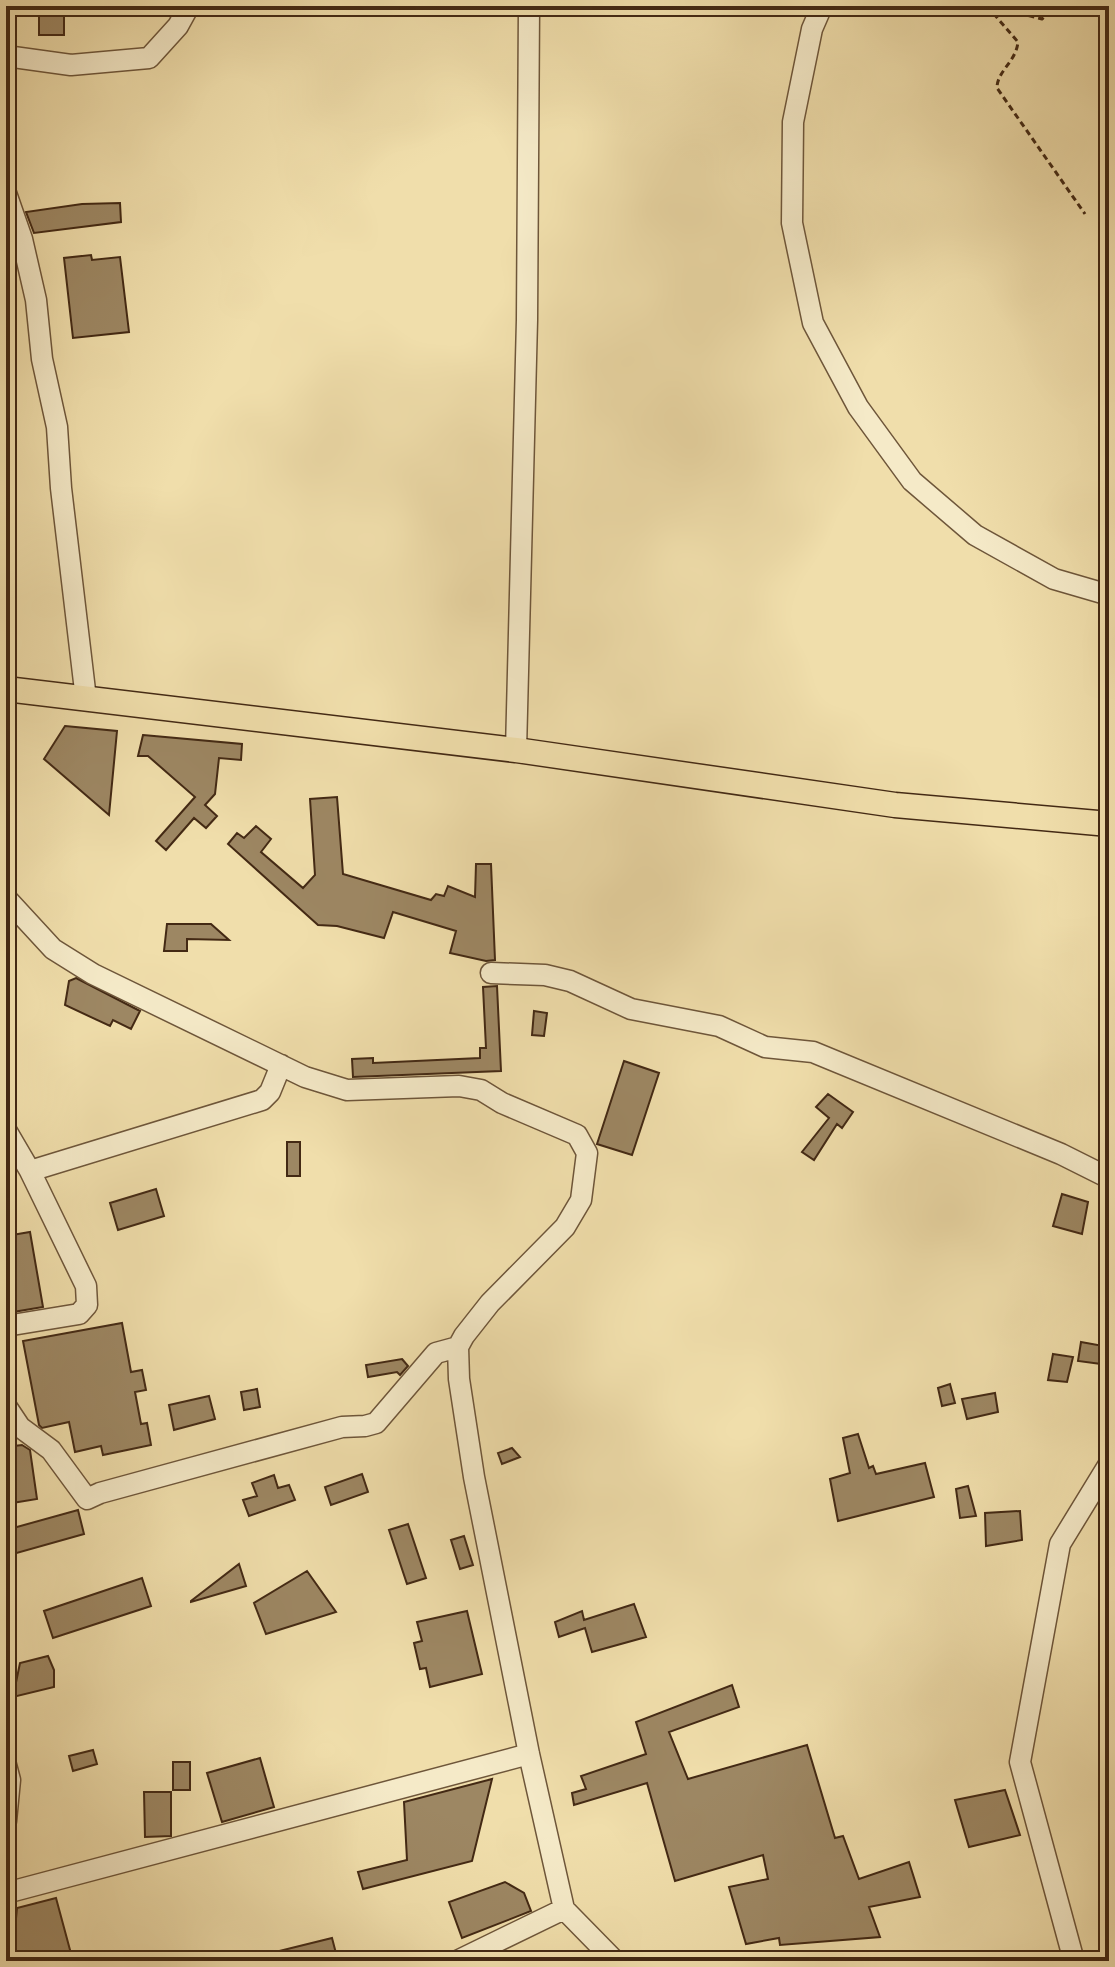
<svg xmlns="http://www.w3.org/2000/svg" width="1115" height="1967" font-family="'Sorts Mill Goudy',serif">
<rect width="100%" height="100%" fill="#f0deab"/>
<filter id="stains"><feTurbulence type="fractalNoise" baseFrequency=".0025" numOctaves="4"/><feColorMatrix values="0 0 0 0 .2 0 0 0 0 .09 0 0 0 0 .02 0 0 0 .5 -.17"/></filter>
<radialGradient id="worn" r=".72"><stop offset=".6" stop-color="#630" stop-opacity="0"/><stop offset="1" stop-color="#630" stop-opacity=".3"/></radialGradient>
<!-- building -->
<path fill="#9d8763" stroke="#432914" stroke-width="2" d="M 39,6 L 64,6 L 64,35 L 39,35 Z
M 120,203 L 121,222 L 34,233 L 26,212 L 82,204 Z
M 91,255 L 92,260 L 120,257 L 129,332 L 73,338 L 64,258 Z
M 65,726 L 117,731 L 109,815 L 44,759 Z
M 143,735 L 242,744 L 241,760 L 219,758 L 215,794 L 205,805 L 217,816 L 206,828 L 194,818 L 166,850 L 156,841 L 195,797 L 148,756 L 138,756 Z
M 337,797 L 343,874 L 431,900 L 436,894 L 444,896 L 448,886 L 475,897 L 476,864 L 491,864 L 495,960 L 486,961 L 450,953 L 456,931 L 393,912 L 384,938 L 337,926 L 318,925 L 228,844 L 237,833 L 244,838 L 256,826 L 271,839 L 261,852 L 303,888 L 315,875 L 310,799 Z
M 167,924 L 211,924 L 229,940 L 187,939 L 187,951 L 164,951 Z
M 76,978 L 140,1011 L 131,1029 L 113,1020 L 110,1026 L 65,1005 L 69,981 Z
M 497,986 L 501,1071 L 353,1077 L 352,1059 L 373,1058 L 373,1063 L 480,1058 L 480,1048 L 486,1048 L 483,987 Z
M 534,1011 L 547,1013 L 544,1036 L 532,1035 Z
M 624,1061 L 659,1073 L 632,1155 L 597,1144 Z
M 828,1094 L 853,1112 L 842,1128 L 837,1124 L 814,1160 L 802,1152 L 829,1118 L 816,1107 Z
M 287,1142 L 300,1142 L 300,1176 L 287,1176 Z
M 156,1189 L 164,1216 L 118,1230 L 110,1203 Z
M 1062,1194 L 1088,1202 L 1082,1234 L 1053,1226 Z
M 30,1232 L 43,1307 L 13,1312 L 6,1270 L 6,1236 Z
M 122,1323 L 131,1372 L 142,1370 L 146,1390 L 135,1392 L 141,1424 L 147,1423 L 151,1445 L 103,1455 L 101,1446 L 75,1452 L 69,1422 L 42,1428 L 39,1425 L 23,1341 Z
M 1081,1342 L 1109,1347 L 1109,1365 L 1078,1361 Z
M 1053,1354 L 1073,1357 L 1067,1382 L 1048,1380 Z
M 402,1359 L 408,1366 L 400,1375 L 397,1372 L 368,1377 L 366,1365 Z
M 950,1384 L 955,1403 L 942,1406 L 938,1388 Z
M 257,1389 L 260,1407 L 244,1410 L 241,1392 Z
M 995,1393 L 998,1412 L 967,1419 L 962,1399 Z
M 209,1396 L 215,1419 L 174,1430 L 169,1405 Z
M 858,1434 L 869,1468 L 873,1466 L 876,1474 L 925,1463 L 934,1497 L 838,1521 L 830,1479 L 850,1473 L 843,1438 Z
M 22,1445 L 30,1450 L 37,1499 L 6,1504 L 6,1447 Z
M 512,1448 L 520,1457 L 502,1464 L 498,1453 Z
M 362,1474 L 368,1492 L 331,1505 L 325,1487 Z
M 274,1475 L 278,1488 L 289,1485 L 295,1500 L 249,1516 L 243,1500 L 257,1496 L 252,1483 Z
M 968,1486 L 976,1516 L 960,1518 L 956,1489 Z
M 78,1510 L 84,1534 L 6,1556 L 6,1530 Z
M 1020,1511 L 1022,1540 L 986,1546 L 985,1513 Z
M 408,1524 L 426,1578 L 407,1584 L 389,1530 Z
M 464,1536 L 473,1565 L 460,1569 L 451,1540 Z
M 239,1564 L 246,1586 L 191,1602 L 191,1601 Z
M 307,1571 L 336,1612 L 266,1634 L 254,1603 Z
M 142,1578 L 151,1606 L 53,1638 L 44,1611 Z
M 634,1604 L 646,1637 L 592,1652 L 585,1628 L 559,1637 L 555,1622 L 582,1611 L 584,1620 Z
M 467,1611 L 482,1674 L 430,1687 L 426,1668 L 420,1669 L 414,1643 L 422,1641 L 417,1622 Z
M 48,1656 L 54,1670 L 54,1687 L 13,1697 L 20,1663 Z
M 732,1685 L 739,1707 L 669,1732 L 688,1779 L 807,1745 L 835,1838 L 843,1836 L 859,1879 L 909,1862 L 920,1897 L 869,1907 L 880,1937 L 780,1945 L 779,1938 L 746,1944 L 729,1887 L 768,1879 L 763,1855 L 675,1881 L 647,1783 L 574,1805 L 572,1793 L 586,1789 L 581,1776 L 646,1754 L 636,1722 Z
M 93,1750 L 97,1764 L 73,1771 L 69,1756 Z
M 260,1758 L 274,1807 L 222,1822 L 207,1773 Z
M 173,1762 L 190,1762 L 190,1790 L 173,1790 Z
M 492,1779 L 472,1861 L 363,1889 L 358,1872 L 407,1860 L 404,1802 Z
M 1005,1790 L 1020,1835 L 969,1847 L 955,1800 Z
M 144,1792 L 171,1792 L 171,1836 L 145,1837 Z
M 505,1882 L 524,1893 L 531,1911 L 462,1938 L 449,1902 Z
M 56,1898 L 73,1961 L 12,1961 L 17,1908 Z
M 332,1938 L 338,1961 L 260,1961 L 259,1956 Z"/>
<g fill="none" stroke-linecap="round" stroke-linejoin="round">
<defs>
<path id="minor" d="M 822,6 L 812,29 L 793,122 L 792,223 L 813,323 L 858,407 L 912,481 L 975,535 L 1054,579 L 1109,595
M 6,56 L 71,65 L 149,58 L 178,26 L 189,6
M 6,193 L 22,239 L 36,300 L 42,359 L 57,427 L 61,488 L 86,699
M 516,750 L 527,320 L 529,6
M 6,898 L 53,949 L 93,974 L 305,1077 L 347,1090 L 459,1086 L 481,1090 L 502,1103 L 577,1135 L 587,1153 L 581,1200 L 565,1227 L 490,1303 L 464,1336 L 458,1347 L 459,1379 L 474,1477 L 529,1754 L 564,1909 L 613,1959 L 618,1961
M 491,973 L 545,975 L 570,981 L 631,1009 L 719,1026 L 765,1047 L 813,1052 L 1061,1154 L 1109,1178
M 6,1130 L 30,1171 L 86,1286 L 87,1305 L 79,1314 L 6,1326
M 30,1171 L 262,1100 L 270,1092 L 281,1065
M 6,1406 L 20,1427 L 51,1450 L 87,1499 L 100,1493 L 342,1427 L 365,1426 L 376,1423 L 436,1353 L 458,1347
M 6,1765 L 10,1780 L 6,1821
M 6,1893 L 529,1754
M 457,1961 L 564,1909
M 1074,1961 L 1020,1762 L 1060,1544 L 1109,1464"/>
<path id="major" d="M 6,689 L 516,750 L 895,805 L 1109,824"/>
</defs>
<!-- minor casing -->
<use href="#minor" stroke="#6e563a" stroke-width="23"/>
<!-- major casing -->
<use href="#major" stroke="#432914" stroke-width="27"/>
<!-- path -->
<path stroke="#432914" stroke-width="3" stroke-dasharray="6 4" stroke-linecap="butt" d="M 987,6 L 1018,42 C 1016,62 997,71 997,88 L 1085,214
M 1012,6 L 1018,13 L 1042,19 L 1057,6"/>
<!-- minor -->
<use href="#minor" stroke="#f5eac8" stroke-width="20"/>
<!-- major -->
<use href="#major" stroke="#f0deab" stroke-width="24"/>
</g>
<!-- margin -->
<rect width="1115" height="1967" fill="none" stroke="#f0deab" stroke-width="32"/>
<rect x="8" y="8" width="1099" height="1951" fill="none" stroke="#432914" stroke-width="4"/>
<rect x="16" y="16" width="1083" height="1935" fill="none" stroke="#432914" stroke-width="2"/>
<rect width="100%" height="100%" filter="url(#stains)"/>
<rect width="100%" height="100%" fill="url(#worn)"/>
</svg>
